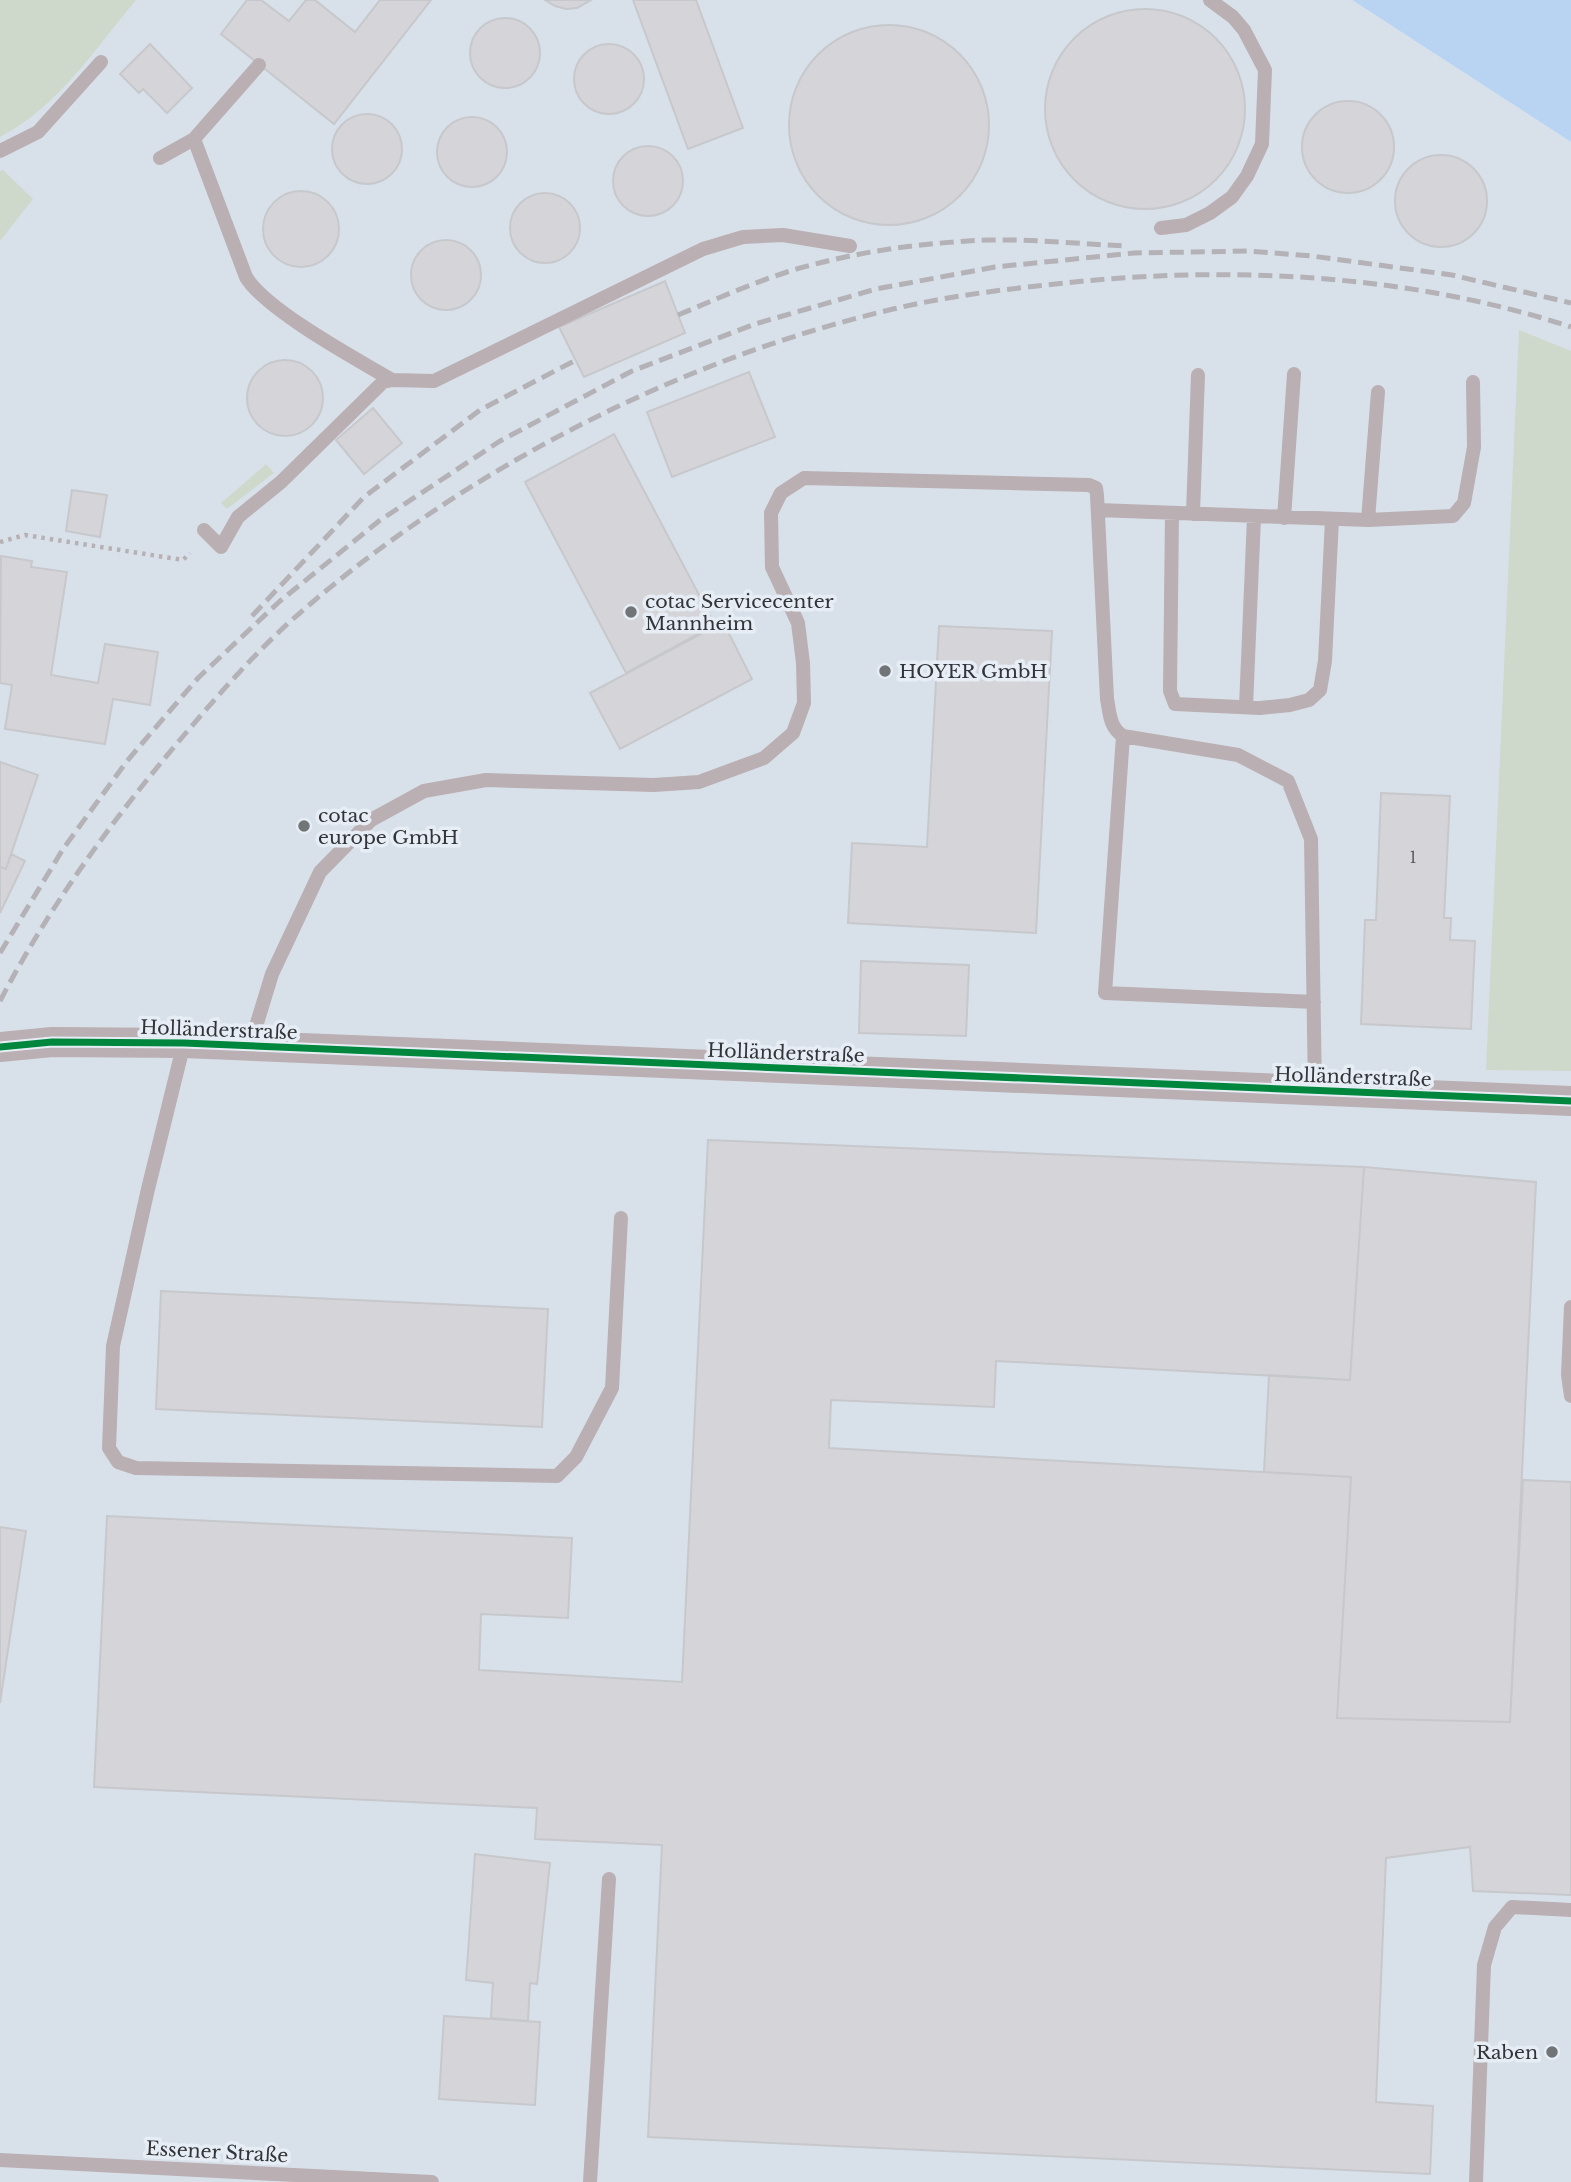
<svg xmlns="http://www.w3.org/2000/svg" width="1571" height="2182" font-family="'Libre Baskerville',serif">
<rect width="100%" height="100%" fill="#eaedf2"/>
<!-- built -->
<path fill="#d8e1ea" d="M 0,0 L 1352,0 L 1571,142 L 1571,2182 L 0,2182 Z"/>
<!-- green -->
<path fill="#ced9cc" d="M 0,0 L 136,0 C 95,49 58,107 0,137 Z
M 3,170 L 33,199 L 0,241 L 0,171 Z
M 1519,330 L 1571,351 L 1571,1071 L 1486,1070 Z
M 266,464 L 274,473 L 227,509 L 221,503 Z"/>
<!-- water -->
<path fill="#b8d4f2" d="M 1352,0 L 1571,0 L 1571,142 Z"/>
<!-- building -->
<path fill="#d5d5d9" stroke="#c7c8cc" stroke-width="2" d="M 247,0 L 261,0 L 289,21 L 306,0 L 315,0 L 355,32 L 380,0 L 431,0 L 334,124 L 221,34 Z
M 545,0 L 591,0 L 577,8 L 566,9 L 555,6 Z
M 633,0 L 696,0 L 743,128 L 688,149 Z
M1045 109a100 100 0 1 1 200 0a100 100 0 1 1-200 0Z
M470 53a35 35 0 1 1 70 0a35 35 0 1 1-70 0Z
M789 125a100 100 0 1 1 200 0a100 100 0 1 1-200 0Z
M 150,44 L 192,88 L 167,113 L 143,89 L 139,93 L 120,74 Z
M574 79a35 35 0 1 1 70 0a35 35 0 1 1-70 0Z
M1302 147a46 46 0 1 1 92 0a46 46 0 1 1-92 0Z
M332 149a35 35 0 1 1 70 0a35 35 0 1 1-70 0Z
M437 152a35 35 0 1 1 70 0a35 35 0 1 1-70 0Z
M613 181a35 35 0 1 1 70 0a35 35 0 1 1-70 0Z
M1395 201a46 46 0 1 1 92 0a46 46 0 1 1-92 0Z
M263 229a38 38 0 1 1 76 0a38 38 0 1 1-76 0Z
M510 228a35 35 0 1 1 70 0a35 35 0 1 1-70 0Z
M411 275a35 35 0 1 1 70 0a35 35 0 1 1-70 0Z
M 665,281 L 685,333 L 584,377 L 559,327 Z
M247 398a38 38 0 1 1 76 0a38 38 0 1 1-76 0Z
M 749,372 L 775,437 L 672,477 L 647,412 Z
M 373,408 L 402,443 L 364,474 L 336,440 Z
M 614,434 L 715,625 L 626,673 L 525,482 Z
M 72,490 L 107,495 L 100,537 L 66,531 Z
M 1,556 L 32,561 L 31,567 L 67,572 L 51,675 L 98,683 L 105,644 L 158,652 L 150,705 L 113,699 L 105,744 L 5,729 L 12,685 L 0,683 Z
M 723,622 L 752,679 L 620,749 L 590,693 Z
M 939,626 L 1052,631 L 1036,933 L 848,923 L 852,843 L 927,847 Z
M 0,762 L 38,775 L 6,869 L 0,867 Z
M 1381,793 L 1450,796 L 1444,918 L 1451,918 L 1450,940 L 1475,941 L 1471,1029 L 1361,1024 L 1365,920 L 1376,920 Z
M 11,854 L 25,861 L 0,913 L 0,867 L 6,869 Z
M 861,961 L 969,965 L 966,1036 L 859,1033 Z
M 708,1140 L 1364,1167 L 1350,1380 L 996,1361 L 994,1407 L 831,1400 L 829,1448 L 1351,1477 L 1337,1718 L 1510,1722 L 1523,1480 L 1571,1482 L 1571,1895 L 1473,1891 L 1470,1847 L 1386,1858 L 1376,2102 L 1433,2106 L 1430,2174 L 648,2137 L 662,1845 L 535,1839 L 537,1808 L 94,1787 L 107,1516 L 572,1538 L 568,1618 L 481,1614 L 479,1670 L 682,1682 Z
M 1364,1167 L 1536,1182 L 1510,1722 L 1337,1718 L 1351,1477 L 1264,1472 L 1269,1375 L 1350,1380 Z
M 161,1291 L 548,1309 L 542,1427 L 156,1409 Z
M 0,1527 L 26,1531 L 0,1703 Z
M 475,1854 L 550,1863 L 537,1984 L 530,1983 L 528,2021 L 491,2018 L 493,1983 L 466,1980 Z
M 444,2016 L 540,2022 L 535,2105 L 439,2099 Z"/>
<g fill="none" stroke-linecap="round" stroke-linejoin="round">
<!-- path -->
<path stroke="#b7b1b4" stroke-width="4.5" stroke-dasharray="3.5 5" stroke-linecap="butt" d="M 0,542 L 25,535 L 183,560 L 190,553"/>
<!-- service -->
<path stroke="#baafb2" stroke-width="14" d="M 194,139 L 246,277 C 266,310 356,359 392,380
M 0,151 L 38,132 L 101,62
M 160,158 L 194,139 L 259,65
M 1161,228 L 1186,225 L 1210,213 L 1232,197 L 1247,176 L 1262,144 L 1265,70 L 1244,30 L 1233,17 L 1210,0
M 1098,510 L 1368,520 L 1453,516 L 1464,503 L 1474,447 L 1473,382
M 1172,513 L 1170,691 L 1175,704 L 1260,708 L 1290,705 L 1309,700 L 1320,690 L 1325,661 L 1332,519
M 1193,514 L 1198,375
M 1284,518 L 1294,374
M 1368,520 L 1378,392
M 204,530 L 221,547 L 238,517 L 281,482 L 383,382 L 392,380 L 434,381 L 703,249 L 743,237 L 783,235 L 850,246
M 1246,707 L 1254,517
M 1123,736 L 1105,993 L 1314,1002
M 184,1043 L 148,1189 L 113,1346 L 109,1448 L 118,1462 L 136,1468 L 557,1476 L 576,1457 L 612,1388 L 621,1218
M 250,1046 L 272,974 L 320,872 L 371,820 L 424,791 L 486,780 L 654,785 L 699,782 L 764,758 L 793,733 L 804,703 L 803,663 L 798,623 L 772,567 L 771,513 L 781,493 L 804,478 L 1089,485 L 1096,488 L 1097,495 L 1107,699 C 1110,713 1109,727 1123,736 L 1238,755 L 1288,781 L 1311,839 L 1315,1092
M 1571,1307 L 1568,1375 L 1571,1396
M 0,2160 L 432,2182
M 590,2182 L 609,1879
M 1476,2182 L 1484,1965 L 1495,1927 L 1512,1907 L 1571,1910"/>
<!-- minor -->
<path stroke="#baafb2" stroke-width="30" d="M 0,1047 L 52,1042 L 184,1043 L 1571,1101"/>
<!-- rail -->
<path stroke="#b4b2b6" stroke-width="5" stroke-dasharray="14 7" stroke-linecap="butt" d="M 678,315 C 714,300 750,284 787,272 C 852,252 919,243 987,240 C 1033,239 1080,244 1125,246
M 252,616 L 364,497 L 480,410 L 576,360
M 0,953 L 63,849 L 127,761 L 198,678 L 280,601 L 379,521 L 500,441 L 632,371 L 755,324 L 876,289 L 995,267 L 1134,253 L 1248,251 L 1312,256 L 1452,275 L 1571,303
M 0,1001 C 50,905 115,816 185,734 C 219,694 254,654 293,619 C 456,475 671,363 881,312 C 948,295 1016,288 1084,281 C 1244,266 1417,276 1571,327"/>
<defs>
<path id="cycleway" d="M 0,1047 L 52,1042 L 184,1043 L 1571,1101"/>
</defs>
<!-- cycleway casing -->
<use href="#cycleway" stroke="#e6edf5" stroke-width="11"/>
<!-- cycleway -->
<use href="#cycleway" stroke="#00873e" stroke-width="7"/>
</g>
<!-- markers -->
<g fill="#727578" stroke="#e6edf5" stroke-width="2.5">
<circle cx="631" cy="612" r="7"/>
<circle cx="885" cy="671" r="7"/>
<circle cx="304" cy="826" r="7"/>
<circle cx="1552" cy="2052" r="7"/>
</g>
<g text-anchor="middle" dominant-baseline="central" stroke-width="7" stroke-linejoin="round" paint-order="stroke">
<!-- number labels -->
<g font-size="16" fill="#5d5f62">
<text x="1413" y="857">1</text>
</g>
<!-- poi labels -->
<g font-size="19" fill="#323437" stroke="#e6edf5" text-anchor="start">
<text x="645" y="601">cotac Servicecenter<tspan x="645" dy="22">Mannheim</tspan></text>
<text x="899" y="671">HOYER GmbH</text>
<text x="318" y="815">cotac<tspan x="318" dy="22">europe GmbH</tspan></text>
<text x="1538" y="2052" text-anchor="end">Raben</text>
</g>
<!-- street labels -->
<g font-size="19" fill="#323437" stroke="#e6edf5">
<text transform="translate(219 1030) rotate(2)">Holländerstraße</text>
<text transform="translate(786 1053) rotate(2)">Holländerstraße</text>
<text transform="translate(1353 1077) rotate(2)">Holländerstraße</text>
<text transform="translate(217 2152) rotate(3)">Essener Straße</text>
</g>
</g>
</svg>
